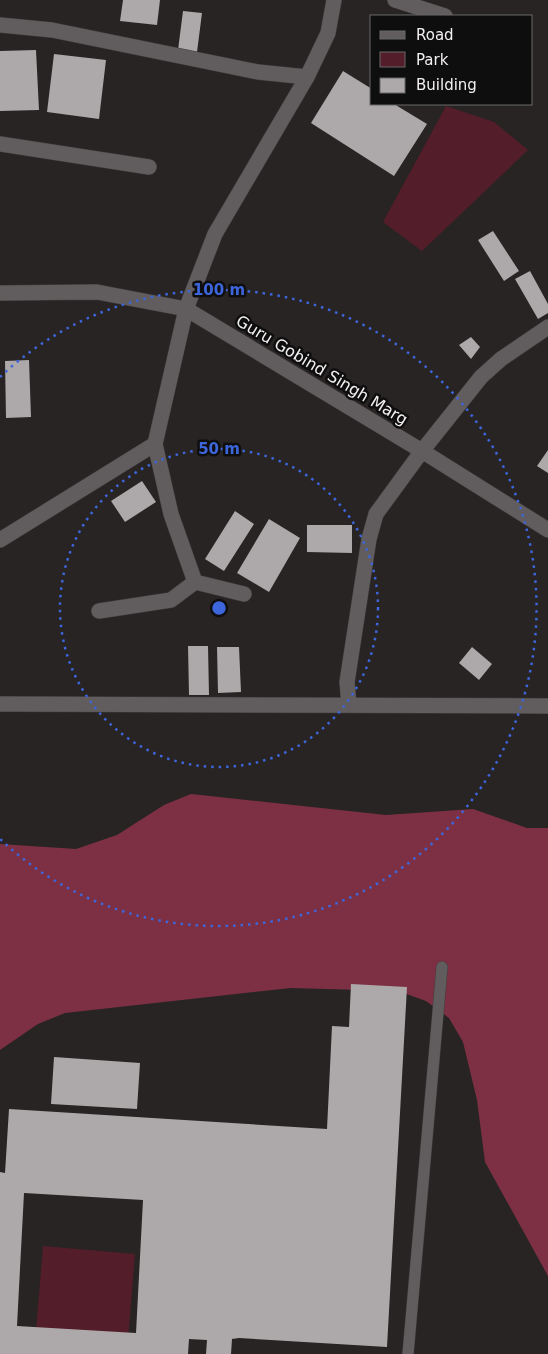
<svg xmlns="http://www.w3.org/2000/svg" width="548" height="1354" font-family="'DejaVu Sans',sans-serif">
<rect width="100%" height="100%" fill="#282424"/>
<!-- green -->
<path fill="#531d2a" d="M 446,106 L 494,122 L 528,150 L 422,251 L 383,222 Z
M 43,1246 L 135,1254 L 128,1339 L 36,1331 Z"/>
<!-- forest -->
<path fill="#7d3043" d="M 191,794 L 386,815 L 473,809 L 527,828 L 548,828 L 548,1276 L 485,1162 L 477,1100 L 463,1042 L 449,1018 L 426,1001 L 398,991 L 291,988 L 65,1013 L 38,1024 L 0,1050 L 0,844 L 76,849 L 117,835 L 164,805 Z"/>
<!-- building -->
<path fill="#ada8a9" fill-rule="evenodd" d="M 123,0 L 160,0 L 157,25 L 120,21 Z
M 183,11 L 202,13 L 197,52 L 178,50 Z
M 36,50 L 39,110 L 0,111 L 0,51 Z
M 54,54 L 106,60 L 99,119 L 47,112 Z
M 343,71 L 372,89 L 372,104 L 394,104 L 427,124 L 394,176 L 311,123 Z
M 493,231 L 519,271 L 504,281 L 478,240 Z
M 530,271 L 548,304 L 548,313 L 538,319 L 515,279 Z
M 471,337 L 480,347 L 471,359 L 459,345 Z
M 29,360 L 31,417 L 6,418 L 5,361 Z
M 548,450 L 548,473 L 537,466 Z
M 142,481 L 156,502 L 125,522 L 111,501 Z
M 235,511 L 254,524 L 224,571 L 205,559 Z
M 269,519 L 300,538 L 269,592 L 237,573 Z
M 307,525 L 352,525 L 352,553 L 307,552 Z
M 188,646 L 208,646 L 209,695 L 189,695 Z
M 217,647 L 239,647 L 241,692 L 218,693 Z
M 472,647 L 492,664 L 479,680 L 459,663 Z
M 351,984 L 407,987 L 387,1347 L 239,1338 L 232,1339 L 231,1354 L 206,1354 L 207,1340 L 189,1339 L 188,1354 L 0,1354 L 0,1172 L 5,1173 L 9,1109 L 327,1129 L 332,1026 L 349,1027 ZM 24,1193 L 143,1200 L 136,1333 L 17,1326 Z
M 54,1057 L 140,1063 L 137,1109 L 51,1104 Z"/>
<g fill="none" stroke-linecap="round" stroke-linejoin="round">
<defs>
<path id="lane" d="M 408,1354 L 442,967"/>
<path id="street" d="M 395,0 L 445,16
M 0,25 L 52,30 L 258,72 L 307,77
M 0,144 L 149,167
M 0,540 L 155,444
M 195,582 L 171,514 L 155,444 L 186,309 L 215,234 L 307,77 L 328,33 L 334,0
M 99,611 L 171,600 L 195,582 L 244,594
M 0,704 L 548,706
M 349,705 L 347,682 L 369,539 L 376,514 L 422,451"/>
<path id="secondary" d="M 0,293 L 97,292 L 186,309 L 422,451 L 548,530
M 422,451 L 481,377 L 501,359 L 548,327"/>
</defs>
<!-- lane casing -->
<use href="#lane" stroke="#423f40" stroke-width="12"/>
<!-- street casing -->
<use href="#street" stroke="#423f40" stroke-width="16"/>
<!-- secondary casing -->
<use href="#secondary" stroke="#423f40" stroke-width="16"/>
<!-- lane -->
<use href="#lane" stroke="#615c5d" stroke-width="11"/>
<!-- street -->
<use href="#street" stroke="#615c5d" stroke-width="15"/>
<!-- secondary -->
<use href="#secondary" stroke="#615c5d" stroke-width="15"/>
</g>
<!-- distance rings -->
<g fill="none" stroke="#3d66dc" stroke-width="2.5" stroke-dasharray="2.5 5">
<circle cx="219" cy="608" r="159"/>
<path d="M0 377A318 318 0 1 1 0 839"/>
</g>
<g text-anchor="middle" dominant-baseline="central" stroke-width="5" stroke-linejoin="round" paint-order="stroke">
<!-- street labels -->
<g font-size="16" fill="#f3f0f0" stroke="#0f0e0e">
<text transform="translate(322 370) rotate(31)">Guru Gobind Singh Marg</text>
</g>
</g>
<circle cx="219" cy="608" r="8" fill="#3d66dc" stroke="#0f0e0e" stroke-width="2.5"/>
<g font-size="15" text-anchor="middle" font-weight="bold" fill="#3d66dc" stroke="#0f0e0e" stroke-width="5" stroke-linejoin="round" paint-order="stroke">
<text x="219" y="295">100 m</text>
<text x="219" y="454">50 m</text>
</g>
<!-- legend -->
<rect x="370" y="15" width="162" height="90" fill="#0f0e0e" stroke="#6a6868"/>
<rect x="380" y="31" width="25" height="8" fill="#615c5d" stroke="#6a6868"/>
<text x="416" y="40" font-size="15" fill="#f3f0f0">Road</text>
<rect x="380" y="52" width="25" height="15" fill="#531d2a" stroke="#6a6868"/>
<text x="416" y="65" font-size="15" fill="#f3f0f0">Park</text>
<rect x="380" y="78" width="25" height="15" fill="#ada8a9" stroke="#6a6868"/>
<text x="416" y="90" font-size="15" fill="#f3f0f0">Building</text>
</svg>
